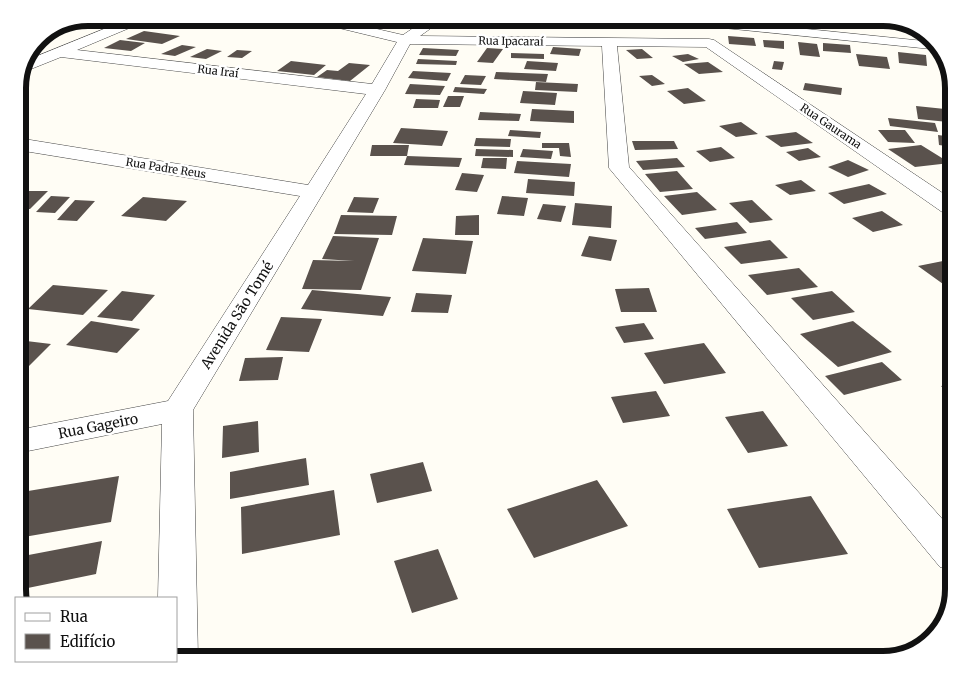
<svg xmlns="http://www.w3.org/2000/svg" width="971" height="677" font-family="Merriweather,serif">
<rect width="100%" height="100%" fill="#fffdf5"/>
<!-- building -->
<path fill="#5a524d" d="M 144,31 L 180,36 L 162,44 L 126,39 Z
M 728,36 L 754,38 L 756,46 L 729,44 Z
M 120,40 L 145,43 L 131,51 L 104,48 Z
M 763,40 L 784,41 L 784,49 L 764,47 Z
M 798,42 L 817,44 L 820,57 L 800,55 Z
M 823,43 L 850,45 L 851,53 L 823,51 Z
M 182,45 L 196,47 L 175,56 L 161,54 Z
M 553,47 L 581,49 L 579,56 L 550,54 Z
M 423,48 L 459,50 L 456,56 L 419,55 Z
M 487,48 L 503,49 L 493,63 L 477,62 Z
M 207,49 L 222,51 L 206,59 L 190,57 Z
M 642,49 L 653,58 L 637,59 L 626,50 Z
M 237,50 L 252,51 L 242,58 L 227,57 Z
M 898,52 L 926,55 L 927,66 L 899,63 Z
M 511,53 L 544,54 L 544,59 L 511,58 Z
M 688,54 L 699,59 L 683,62 L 672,56 Z
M 856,54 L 887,57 L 890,69 L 859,66 Z
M 418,59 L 457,61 L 456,65 L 416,64 Z
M 291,61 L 326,65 L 314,75 L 277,71 Z
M 527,61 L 558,63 L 556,71 L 524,69 Z
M 774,61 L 784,62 L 782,70 L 772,69 Z
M 708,62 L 723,72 L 699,74 L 684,64 Z
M 349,63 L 370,65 L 350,81 L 317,77 L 327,70 L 338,71 Z
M 413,71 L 451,73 L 447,81 L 408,78 Z
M 496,72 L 548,74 L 546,82 L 494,79 Z
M 465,75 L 486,76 L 481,85 L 460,84 Z
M 652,75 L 665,84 L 652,86 L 639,76 Z
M 536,82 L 578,84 L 577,92 L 535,90 Z
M 805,83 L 842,88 L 841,95 L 803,90 Z
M 410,84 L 445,86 L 440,95 L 405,94 Z
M 455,87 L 487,89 L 484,94 L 453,92 Z
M 688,88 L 706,101 L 684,104 L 667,91 Z
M 523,91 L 557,93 L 555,105 L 520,103 Z
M 448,96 L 464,96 L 460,107 L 443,107 Z
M 416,99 L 440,100 L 438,108 L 413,108 Z
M 916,106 L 945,109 L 948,122 L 918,119 Z
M 532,109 L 574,111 L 574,123 L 530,121 Z
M 480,112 L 521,114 L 519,121 L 478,120 Z
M 888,118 L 935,123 L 938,132 L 890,126 Z
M 741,122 L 758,134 L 736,137 L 719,126 Z
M 401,128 L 448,131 L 442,146 L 393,143 Z
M 510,130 L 541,132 L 540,138 L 508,136 Z
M 878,130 L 905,130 L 915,143 L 888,142 Z
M 796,132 L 813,143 L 781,147 L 765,136 Z
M 938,135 L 953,137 L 953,147 L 939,145 Z
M 476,138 L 511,139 L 510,147 L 474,146 Z
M 632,141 L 674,141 L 678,149 L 635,150 Z
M 542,143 L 569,143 L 571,157 L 560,156 L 559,148 L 542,148 Z
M 372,145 L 409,145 L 407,156 L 370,156 Z
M 921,145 L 950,163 L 915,167 L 888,149 Z
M 721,147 L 735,158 L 710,162 L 696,151 Z
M 808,148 L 821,157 L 799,161 L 786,152 Z
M 476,149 L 513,150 L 513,157 L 475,156 Z
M 523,149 L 553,151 L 551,159 L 520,157 Z
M 407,156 L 462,158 L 459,167 L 404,165 Z
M 483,158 L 507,158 L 506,169 L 481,168 Z
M 677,158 L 685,167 L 643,170 L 636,161 Z
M 848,160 L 869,170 L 848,177 L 828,167 Z
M 517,161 L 571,164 L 569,177 L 514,173 Z
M 677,171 L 693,189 L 660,192 L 645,174 Z
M 462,173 L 484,175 L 477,192 L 455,190 Z
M 528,179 L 575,182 L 574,196 L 526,193 Z
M 801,180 L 816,191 L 790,195 L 775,185 Z
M 869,184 L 887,194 L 844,204 L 828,193 Z
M 26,191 L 48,191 L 30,209 L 18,209 L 18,198 Z
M 697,192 L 717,210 L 682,215 L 664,196 Z
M 51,196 L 70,197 L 55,213 L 36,212 Z
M 502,196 L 528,198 L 524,216 L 497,214 Z
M 143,197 L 187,201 L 166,221 L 121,216 Z
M 354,197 L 379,198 L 373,213 L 347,212 Z
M 75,200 L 95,201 L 77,221 L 57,220 Z
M 752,200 L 773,220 L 750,223 L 729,203 Z
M 575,203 L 612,206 L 611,228 L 572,225 Z
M 543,204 L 566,206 L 561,222 L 537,219 Z
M 882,211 L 903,225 L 873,232 L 852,218 Z
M 341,215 L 397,216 L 392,235 L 334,234 Z
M 479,215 L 479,235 L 455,235 L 456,216 Z
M 737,222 L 747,233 L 705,239 L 695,228 Z
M 333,236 L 379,238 L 361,290 L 302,289 L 313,260 L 354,261 L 322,259 Z
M 589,236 L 617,240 L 611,261 L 581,256 Z
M 423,238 L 473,241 L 466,274 L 412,271 Z
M 770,240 L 788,258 L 741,264 L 724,247 Z
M 953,259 L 953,289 L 950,289 L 918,266 Z
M 799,268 L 818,287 L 767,295 L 748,275 Z
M 53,285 L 108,290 L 83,315 L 28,309 Z
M 649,288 L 657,312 L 621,312 L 615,289 Z
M 312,290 L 391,297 L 383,316 L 301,309 Z
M 122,291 L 155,295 L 132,321 L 97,317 Z
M 832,291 L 855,312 L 813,320 L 791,298 Z
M 416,293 L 452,295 L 448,313 L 411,312 Z
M 281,317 L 322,319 L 309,352 L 266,350 Z
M 91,321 L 140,329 L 117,353 L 66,345 Z
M 853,321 L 892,352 L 838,367 L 800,334 Z
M 644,323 L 654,339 L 624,343 L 615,327 Z
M 18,340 L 51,344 L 22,373 L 18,372 Z
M 704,343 L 726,373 L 664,384 L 644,353 Z
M 283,357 L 278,380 L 239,381 L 245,358 Z
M 882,362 L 902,380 L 844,395 L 825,376 Z
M 953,384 L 953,398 L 941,386 Z
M 656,391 L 670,416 L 623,423 L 611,397 Z
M 763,411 L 788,446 L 748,453 L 725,417 Z
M 258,421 L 259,452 L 222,458 L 223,426 Z
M 306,458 L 309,485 L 230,499 L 230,472 Z
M 423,462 L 432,491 L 377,503 L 370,474 Z
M 119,476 L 111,522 L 18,538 L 18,508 L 22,492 Z
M 597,480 L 628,526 L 534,558 L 507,509 Z
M 334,490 L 340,535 L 242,554 L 241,507 Z
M 811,496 L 848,554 L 759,568 L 727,509 Z
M 102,541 L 96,574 L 18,590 L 18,557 Z
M 438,549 L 458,599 L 412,613 L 394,561 Z"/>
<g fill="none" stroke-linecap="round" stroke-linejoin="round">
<defs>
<path id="minor" d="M 131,18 L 148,18 L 146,21 L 77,50 L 372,84 L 397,42 L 310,21 L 309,18 L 329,18 L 403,35 L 428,18 L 442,18 L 441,21 L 420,36 L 709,39 L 714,40 L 953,200 L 953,215 L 945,214 L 706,47 L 617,46 L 629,167 L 953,531 L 953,571 L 940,567 L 609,168 L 602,46 L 410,44 L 385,90 L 193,410 L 198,659 L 176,659 L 176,598 L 158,598 L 162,424 L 18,453 L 18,430 L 168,401 L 300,196 L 18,150 L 18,138 L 308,185 L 366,94 L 61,57 L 31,69 L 24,70 L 30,59 Z
M 709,19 L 934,42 L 941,50 L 704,26 L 702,23 L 704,20 Z"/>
</defs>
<!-- minor casing -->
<use href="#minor" stroke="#444" stroke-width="1"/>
<!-- minor -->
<use href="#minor" fill="#fff" fill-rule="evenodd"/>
</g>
<g text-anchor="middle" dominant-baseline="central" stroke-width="5" stroke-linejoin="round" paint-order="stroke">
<!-- far-street labels -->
<g font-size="11" fill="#111" stroke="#fff">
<text transform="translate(511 41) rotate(1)">Rua Ipacaraí</text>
<text transform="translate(218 71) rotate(7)">Rua Iraí</text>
<text transform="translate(831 126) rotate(34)">Rua Gaurama</text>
<text transform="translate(166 168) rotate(9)">Rua Padre Reus</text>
</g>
<!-- street labels -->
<g font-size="14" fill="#111" stroke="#fff">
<text transform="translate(237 315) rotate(-58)">Avenida São Tomé</text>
<text transform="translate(98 426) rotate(-11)">Rua Gageiro</text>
</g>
</g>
<!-- crop -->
<path d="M0 0H971V677H0ZM88 26H883A62 62 0 0 1 945 88V589A62 62 0 0 1 883 651H88A62 62 0 0 1 26 589V88A62 62 0 0 1 88 26Z" fill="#fff" fill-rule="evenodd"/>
<path fill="none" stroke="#111" stroke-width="6" d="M88 26H883A62 62 0 0 1 945 88V589A62 62 0 0 1 883 651H88A62 62 0 0 1 26 589V88A62 62 0 0 1 88 26Z"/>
<!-- legend -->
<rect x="15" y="597" width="162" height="65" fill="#ffffff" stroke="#a0a0a0"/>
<rect x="25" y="613" width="25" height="8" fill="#ffffff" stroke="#a0a0a0"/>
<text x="60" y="622" font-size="15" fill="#111111">Rua</text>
<rect x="25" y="634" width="25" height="15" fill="#5a524d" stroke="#a0a0a0"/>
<text x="60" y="647" font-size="15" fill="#111111">Edifício</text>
</svg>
